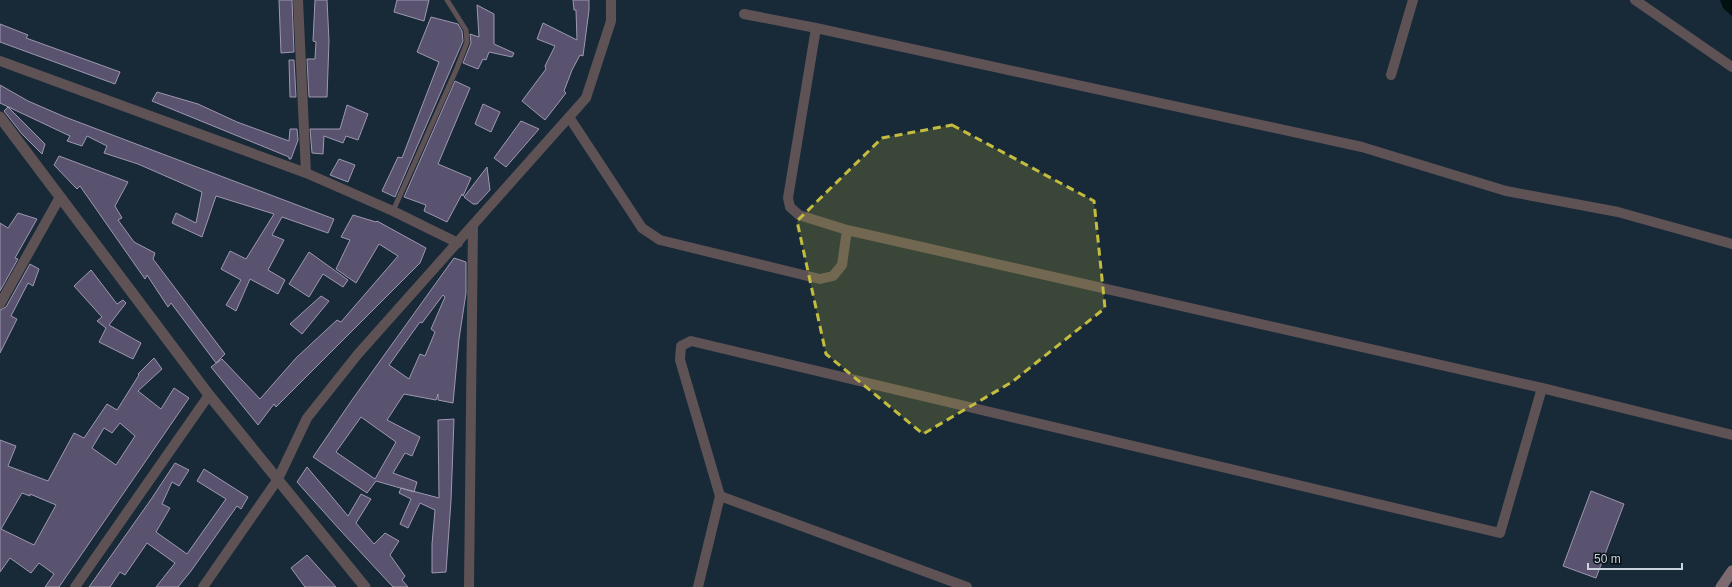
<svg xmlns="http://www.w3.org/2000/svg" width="1732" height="587" font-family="Arial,sans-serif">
<rect width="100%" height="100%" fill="#182938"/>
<!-- water -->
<path fill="#011" d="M 1720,0 L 1732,0 L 1732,16 L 1723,8 Z"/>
<!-- building -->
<path fill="#5a5370" stroke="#9e98b1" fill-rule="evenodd" d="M 279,0 L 292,0 L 294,52 L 281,53 Z
M 315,0 L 327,0 L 329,41 L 327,97 L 309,97 L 307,59 L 315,59 L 316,42 L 313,41 Z
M 397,0 L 429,0 L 424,21 L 394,12 Z
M 573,0 L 589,0 L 589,10 L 583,56 L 580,55 L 572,70 L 564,91 L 566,93 L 545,120 L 522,101 L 546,69 L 545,66 L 555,46 L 537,39 L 543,23 L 577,40 L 576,10 L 574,10 Z
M 477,5 L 494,14 L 494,44 L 514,53 L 512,57 L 489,52 L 486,60 L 483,59 L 478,69 L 463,63 L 471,43 L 470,34 L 479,37 Z
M 431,17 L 458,24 L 462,31 L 463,41 L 395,197 L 382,191 L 398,157 L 402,158 L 439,62 L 417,52 Z
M 0,24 L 28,35 L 26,38 L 120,72 L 115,84 L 0,42 Z
M 289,60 L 294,60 L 296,97 L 290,97 Z
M 455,81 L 470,88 L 438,164 L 471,178 L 463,196 L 462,194 L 447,222 L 424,211 L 426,205 L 404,197 Z
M 0,85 L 28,101 L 65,117 L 334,219 L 328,233 L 282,217 L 272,235 L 284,240 L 268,270 L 285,280 L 278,294 L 250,279 L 236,311 L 226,305 L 241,280 L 221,269 L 230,251 L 246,259 L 274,214 L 216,196 L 202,237 L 172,223 L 176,213 L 196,223 L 202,192 L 138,164 L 104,153 L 107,146 L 87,136 L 82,146 L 67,141 L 70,136 L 0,103 Z
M 157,92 L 198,104 L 237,122 L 289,141 L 290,129 L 297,129 L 298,140 L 291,159 L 289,159 L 289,157 L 152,101 Z
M 483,104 L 500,112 L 491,132 L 475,124 Z
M 347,105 L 368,114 L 358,140 L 346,136 L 343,143 L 324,136 L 323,154 L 312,153 L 310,129 L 340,129 Z
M 8,107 L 45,144 L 42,154 L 22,134 L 4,111 Z
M 521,121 L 539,129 L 506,167 L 494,158 Z
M 59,156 L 128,182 L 115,206 L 122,218 L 118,220 L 134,242 L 155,253 L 153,259 L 225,354 L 216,363 L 171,303 L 168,307 L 147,275 L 145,279 L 80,186 L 77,189 L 54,165 Z
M 339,159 L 355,165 L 348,182 L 330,175 Z
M 487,167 L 490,190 L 477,204 L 473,204 L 464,197 Z
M 18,213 L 37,219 L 15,258 L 18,259 L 0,291 L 0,223 L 8,228 Z
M 353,215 L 376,222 L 377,221 L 426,248 L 420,263 L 276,407 L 274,404 L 258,425 L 211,367 L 222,359 L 260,399 L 296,358 L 337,320 L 341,322 L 398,256 L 379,244 L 356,283 L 336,269 L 350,240 L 341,237 Z
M 309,252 L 348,280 L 343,287 L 323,274 L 309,297 L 289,284 Z
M 454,258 L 466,262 L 466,293 L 459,339 L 453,403 L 438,400 L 438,394 L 436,400 L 404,394 L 387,420 L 420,437 L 412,456 L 405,453 L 393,473 L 417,482 L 414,492 L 376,481 L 367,493 L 313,457 L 352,400 ZM 443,295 L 445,297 L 431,329 L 435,332 L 425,356 L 420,354 L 409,379 L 389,365 L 420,322 L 422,323 ZM 361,417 L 396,442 L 375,479 L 336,452 Z
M 30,264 L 39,269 L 33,286 L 28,283 L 11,316 L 17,319 L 0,353 L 0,310 L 6,307 Z
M 91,270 L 117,304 L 123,300 L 126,303 L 109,325 L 141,343 L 133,359 L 99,342 L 106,328 L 97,321 L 102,317 L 74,286 Z
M 321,296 L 329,301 L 302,334 L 290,324 Z
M 154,358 L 162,369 L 138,391 L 161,409 L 174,388 L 189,398 L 59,587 L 45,587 L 54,574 L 39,563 L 31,573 L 10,558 L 0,572 L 0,440 L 16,446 L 8,466 L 48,481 L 74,433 L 84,438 L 107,404 L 117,410 L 139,375 L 138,374 ZM 120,423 L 135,436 L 116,465 L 92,448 L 104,428 L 112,433 ZM 22,493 L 30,496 L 30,494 L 56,505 L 34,545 L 1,529 Z
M 454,419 L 451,501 L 446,572 L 432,573 L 432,544 L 435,510 L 420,503 L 408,528 L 400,524 L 411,499 L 399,493 L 401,488 L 439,498 L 438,420 Z
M 175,463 L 189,470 L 179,486 L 172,482 L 162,504 L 170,508 L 156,532 L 187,554 L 226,499 L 197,481 L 204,469 L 248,497 L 241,509 L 237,506 L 191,571 L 178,587 L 156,587 L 175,563 L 147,543 L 125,575 L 120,572 L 110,587 L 89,587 L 152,498 Z
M 307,467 L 348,516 L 361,494 L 371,499 L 356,523 L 374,544 L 385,533 L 399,541 L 390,555 L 405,576 L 402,580 L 408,587 L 393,587 L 340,530 L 297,482 Z
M 1591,491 L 1624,504 L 1596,578 L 1563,566 Z
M 307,555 L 336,587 L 305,587 L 291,568 Z"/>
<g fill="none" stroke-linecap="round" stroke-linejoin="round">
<!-- service -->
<path stroke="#5e5255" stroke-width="5" d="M 393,211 L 457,68 L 467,42 L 466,30 L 447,0"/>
<!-- minor -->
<path stroke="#5e5255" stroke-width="10" d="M 298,0 L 306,173
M 1635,0 L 1732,67
M 744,14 L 816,28 L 1362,147 L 1506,191 L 1618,212 L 1732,244
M 816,28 L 788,198 L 790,207 L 799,215 L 847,230 L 1542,388 L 1732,435
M 0,61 L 306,173 L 393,211 L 458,243
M 1391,75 L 1413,0
M 569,117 L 642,228 L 660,240 L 820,279 L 833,276 L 842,265 L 847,230
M 0,304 L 60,197
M 720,496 L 967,587
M 75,587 L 209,395
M 203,587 L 278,479 L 307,418 L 358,354 L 586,98 L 611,21 L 611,0
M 469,587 L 473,225
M 698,587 L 720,496 L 680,360 L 681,346 L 691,341 L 1500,533 L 1542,388"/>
<!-- tertiary -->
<path stroke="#5e5255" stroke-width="11" d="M 0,117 L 209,395 L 365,587"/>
<!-- secondary -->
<path stroke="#7d6a6e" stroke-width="11" d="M 1721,587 L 1732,571"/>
</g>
<!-- marked area -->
<path fill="#c4bc3e" fill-opacity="0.2" stroke="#c4bc3e" stroke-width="3" stroke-dasharray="8 5" stroke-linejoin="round" d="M 952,125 L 1094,201 L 1105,308 L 1012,382 L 923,434 L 826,354 L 797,221 L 882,138 Z"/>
<!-- scale -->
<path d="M1588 563v6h94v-6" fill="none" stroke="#cad4de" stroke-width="2"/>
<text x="1594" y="563" font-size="12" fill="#cad4de" stroke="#091118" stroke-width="3" paint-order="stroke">50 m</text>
</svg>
